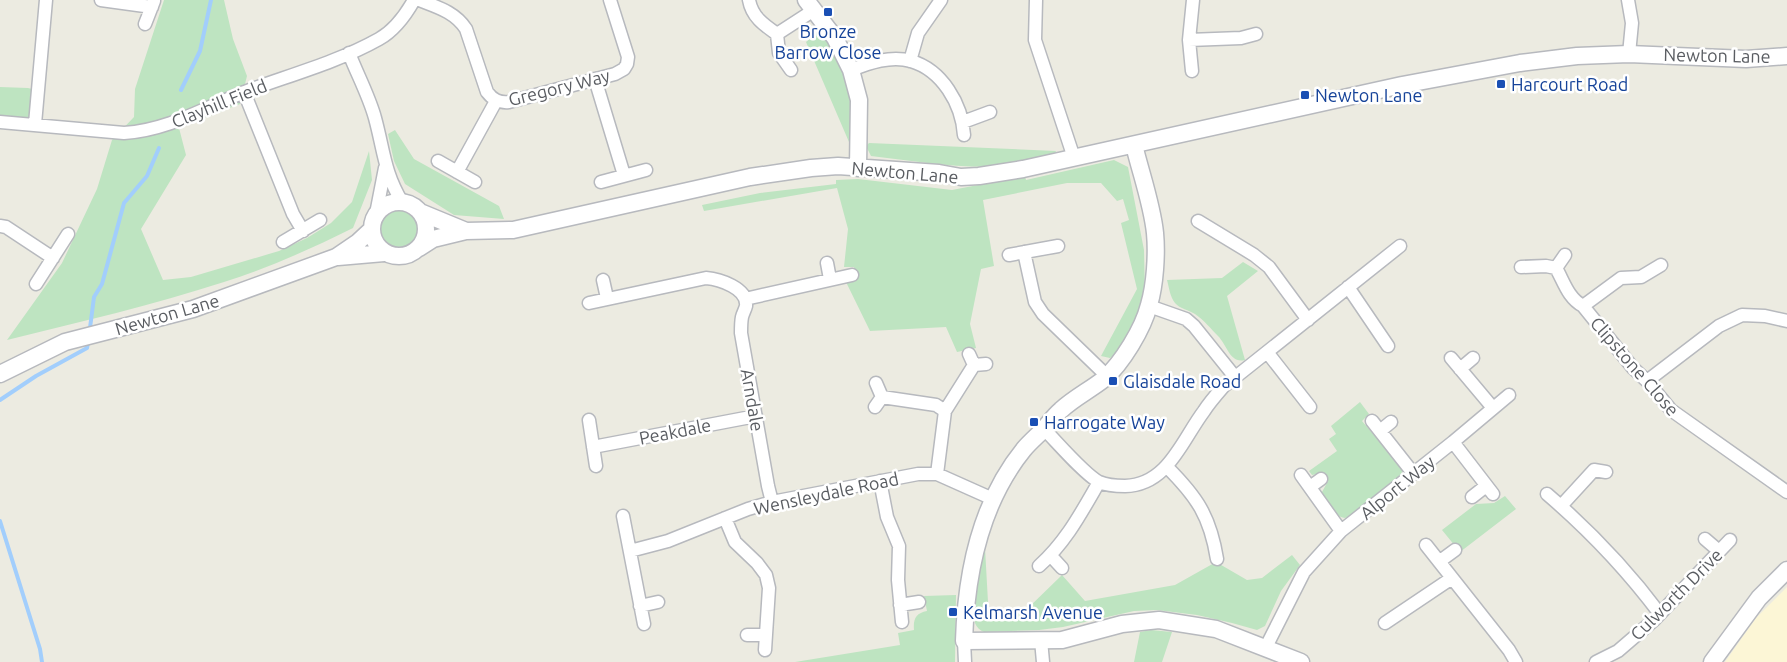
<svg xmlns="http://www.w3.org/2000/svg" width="1787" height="662" font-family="Ubuntu,sans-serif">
<rect width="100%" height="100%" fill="#ecebe1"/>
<!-- commercial -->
<path fill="#fcf6d6" d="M 1787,587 L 1787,662 L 1725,662 L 1756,618 Z"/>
<!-- green -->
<path fill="#bee4c1" d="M 164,0 L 224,0 L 233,39 L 247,76 L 240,104 L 179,128 L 186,155 L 141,229 L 163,280 L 191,277 L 279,251 L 307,238 L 331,223 L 352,202 L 369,151 L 372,180 L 353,228 C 311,249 268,268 224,282 C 153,305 80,322 7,340 L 62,263 L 97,189 L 112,140 L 134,117 L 135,89 Z
M 825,25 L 851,70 L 858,142 L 849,142 L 806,42 Z
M 0,87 L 28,88 L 36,90 L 35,122 L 0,120 Z
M 395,130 L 414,159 L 499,206 L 504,219 L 454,215 L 405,184 L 394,161 L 388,134 Z
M 869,143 L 1056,151 L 1053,158 C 994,175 931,163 871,156 L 866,146 Z
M 1114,160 L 1128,167 L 1144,250 L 1145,294 L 1137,321 L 1116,354 L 1110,358 L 1101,356 L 1137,289 L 1121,223 L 1129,220 L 1123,199 L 1117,201 L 1101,183 L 1067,183 L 983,200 L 994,266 L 981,269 L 970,324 L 976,348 L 957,352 L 946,327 L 870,331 L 846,282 L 857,279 L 854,267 L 844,267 L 848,229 L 837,188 L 704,211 L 702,205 L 760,193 L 836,184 L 836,180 L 858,179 L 952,190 L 1025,176 L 1026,180 Z
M380 229a19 19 0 1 1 38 0a19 19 0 1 1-38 0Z
M 1243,262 L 1258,271 L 1227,296 L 1245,360 C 1230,364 1227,345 1218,336 C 1211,329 1204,320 1195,314 C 1189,310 1180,309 1175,303 C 1170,297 1169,287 1167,280 L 1222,278 Z
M 1360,402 L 1369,414 L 1362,421 L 1397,462 L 1403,470 L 1400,476 L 1351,515 L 1345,518 C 1333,516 1325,503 1322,492 L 1328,481 L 1322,473 L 1312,475 L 1309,471 L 1337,451 L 1329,439 L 1336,434 L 1331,426 Z
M 1505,496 L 1516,509 L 1460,552 L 1442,530 L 1476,504 L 1494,503 Z
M 985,548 L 989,620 L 1025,611 L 1062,575 L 1085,601 L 1175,585 L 1216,562 L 1247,580 L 1262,578 L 1292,555 L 1300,565 L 1281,591 L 1265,626 L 1257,630 L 1232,623 L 1197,615 L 1157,610 L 1134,611 L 1063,627 L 1039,630 L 984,632 C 960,623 980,565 985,548 Z
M 956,595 L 955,662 L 795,662 L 900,645 L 898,633 L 914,630 C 913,619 916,613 927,611 L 924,596 Z
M 1151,630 L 1172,632 L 1162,662 L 1134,662 L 1140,632 Z"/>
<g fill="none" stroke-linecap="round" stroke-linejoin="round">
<!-- stream -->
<path stroke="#a2cefc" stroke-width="4" d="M 181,90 L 200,51 L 211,0
M 90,328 L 94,297 L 102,284 L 124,203 L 147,176 L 159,148
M 0,400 L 36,376 L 87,348 L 88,343
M 0,521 L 40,649 L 42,662"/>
<defs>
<path id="minor" d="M 101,0 L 152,7
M 419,0 C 437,7 455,12 466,29 L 487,92 C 493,100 499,103 509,102 L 615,74 L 624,69 L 627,64 L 628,57 L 610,0
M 749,0 C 752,17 764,25 777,34 L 779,53 L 791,70
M 1036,0 L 1035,40 L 1074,158
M 1628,0 L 1632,23 L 1629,54
M 145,24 L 154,1
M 777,34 L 814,10
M 1189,40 L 1193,0
M 349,53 C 357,74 369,96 375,118 C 384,151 384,172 402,202
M 910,61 L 918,33 L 941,0
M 851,70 C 869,63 891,55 911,61 C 942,70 962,104 964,135
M 1192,71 L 1189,40 L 1241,38 L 1256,34
M 595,79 L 624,175
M 244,92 L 293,214 L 303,231
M 0,122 L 124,133 C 169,130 206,107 247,91 C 290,75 338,62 379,39 C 395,30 405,16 414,0
M 963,122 L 990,112
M 35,124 L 46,0
M 438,161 L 475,182
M 457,172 L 496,101
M 601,182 L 646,170
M 376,214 L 385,168
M 1198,221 L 1254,255 L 1269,267 L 1308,320
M 0,226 L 6,227 L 53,258
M 283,242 L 320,220
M 1024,252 L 1035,302 L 1043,314 L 1107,376
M 1009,255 L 1058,246
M 827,263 L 830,279
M 1521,267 L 1546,266 L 1556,268 C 1564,282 1568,298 1583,306 L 1633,368 L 1647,381 L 1671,410 L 1787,492
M 1556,268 L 1565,255
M 603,280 L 607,298
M 36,284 L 68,234
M 1348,287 L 1388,346
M 745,299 L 852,275
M 589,303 L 706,278 C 719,279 748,288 746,306 C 745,310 743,313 742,317 C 741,322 741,328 741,333 L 768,486 L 772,502
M 1149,306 L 1186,319 L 1194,326 L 1235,377
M 1583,306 L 1621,278 L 1641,277 L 1661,265
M 1267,352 L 1310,407
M 969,354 L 974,365 L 986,364
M 1451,358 L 1493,408
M 1460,369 L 1473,358
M 1647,381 L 1719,326 L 1742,315 L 1765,316 L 1787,321
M 882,397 L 936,405 L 945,411
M 875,407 L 882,397 L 876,383
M 589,420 L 596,466
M 1372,421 L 1413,473
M 1044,429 C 1057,442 1084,474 1099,482 C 1106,485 1117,486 1125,486 C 1168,485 1182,440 1204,411 C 1209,403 1216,395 1223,387 L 1400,246
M 1380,431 L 1391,422
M 1453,442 L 1493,494
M 593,447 L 756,416
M 1167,467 C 1197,497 1210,516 1217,559
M 937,474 L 945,411 L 974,365
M 1301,475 L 1341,531
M 880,481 L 887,517 L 899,546 L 898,580 L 902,622
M 1310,487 L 1321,479
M 1547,494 C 1589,530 1627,570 1660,614
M 1472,497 L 1486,486
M 1561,506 L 1594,470 L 1606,472
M 623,516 L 644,624
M 725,518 L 735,542 L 757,563 L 766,575 L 769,588 L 765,650
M 1705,539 L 1719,551
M 1426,545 L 1509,650 L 1516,662
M 630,551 L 668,541 L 748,509 L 772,502 L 918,474 L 937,474 L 993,499
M 1051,556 L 1062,568
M 1440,561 L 1455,550
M 1039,566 C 1066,542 1081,513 1099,482
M 900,605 L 919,602
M 640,606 L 658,602
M 1385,623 L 1452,578
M 747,635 L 766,635
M 1041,640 L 1043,662
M 964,641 L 965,662
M 1266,647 L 1304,572 L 1341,531 L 1453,442 L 1509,395
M 1596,662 L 1618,651 L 1654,620 L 1730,540"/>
<path id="tertiary" d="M 806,0 L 835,38 L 851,70 L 859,100 L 858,168
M 1134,145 C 1141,174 1152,204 1155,233 C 1157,254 1155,285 1149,305 C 1143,329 1122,363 1104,379 C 1090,390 1074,398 1061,410 C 1054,416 1049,423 1043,430 C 1037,436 1030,442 1024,449 C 980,503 966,573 964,641 L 1062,640 L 1122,624 L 1159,620 L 1216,629 L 1301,662
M372 229a27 27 0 1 1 54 0a27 27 0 1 1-54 0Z
M 420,212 L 466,231
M 419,248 L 433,239 L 466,231 L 513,230 L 750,177 L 811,168 L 838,166 L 939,173 L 961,177 L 979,176 L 1023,169 L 1402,85 L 1520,63 L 1577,56 L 1629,54 L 1746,59 L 1787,56
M 338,257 L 384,253
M 0,374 L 65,342 L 193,309 L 336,257 L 358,242 L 372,229
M 1712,662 L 1759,598 L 1787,570"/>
</defs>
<!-- minor casing -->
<use href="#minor" stroke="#b7b9be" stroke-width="15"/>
<!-- tertiary casing -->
<use href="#tertiary" stroke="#b7b9be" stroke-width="19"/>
<!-- minor -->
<use href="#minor" stroke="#fff" stroke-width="12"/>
<!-- tertiary -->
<use href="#tertiary" stroke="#fff" stroke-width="16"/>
</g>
<!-- markers -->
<g fill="#1a4fb4" stroke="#fff" stroke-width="2">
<rect x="823" y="7" width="10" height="10" rx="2.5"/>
<rect x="1496" y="79" width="10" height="10" rx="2.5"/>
<rect x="1300" y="90" width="10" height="10" rx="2.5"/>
<rect x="1108" y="376" width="10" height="10" rx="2.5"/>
<rect x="1029" y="417" width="10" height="10" rx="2.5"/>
<rect x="948" y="607" width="10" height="10" rx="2.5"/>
</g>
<g text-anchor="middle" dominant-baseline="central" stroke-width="5" stroke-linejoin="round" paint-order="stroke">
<!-- transit labels -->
<g font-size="18" fill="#164399" stroke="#fff" text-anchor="start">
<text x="828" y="31" text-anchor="middle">Bronze<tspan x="828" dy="21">Barrow Close</tspan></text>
<text x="1511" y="84">Harcourt Road</text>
<text x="1315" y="95">Newton Lane</text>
<text x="1123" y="381">Glaisdale Road</text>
<text x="1044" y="422">Harrogate Way</text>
<text x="963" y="612">Kelmarsh Avenue</text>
</g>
<!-- street labels -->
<g font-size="18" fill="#5a5d62" stroke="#fff">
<text transform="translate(1717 55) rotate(1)">Newton Lane</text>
<text transform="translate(559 87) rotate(-14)">Gregory Way</text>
<text transform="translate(219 103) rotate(-22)">Clayhill Field</text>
<text transform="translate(905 172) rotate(5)">Newton Lane</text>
<text transform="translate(167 314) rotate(-16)">Newton Lane</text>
<text transform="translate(1635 366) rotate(49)">Clipstone Close</text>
<text transform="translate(753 400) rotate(80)">Arndale</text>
<text transform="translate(675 431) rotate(-11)">Peakdale</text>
<text transform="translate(1397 487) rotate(-39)">Alport Way</text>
<text transform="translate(826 493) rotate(-12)">Wensleydale Road</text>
<text transform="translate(1676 594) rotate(-45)">Culworth Drive</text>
</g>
</g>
</svg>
